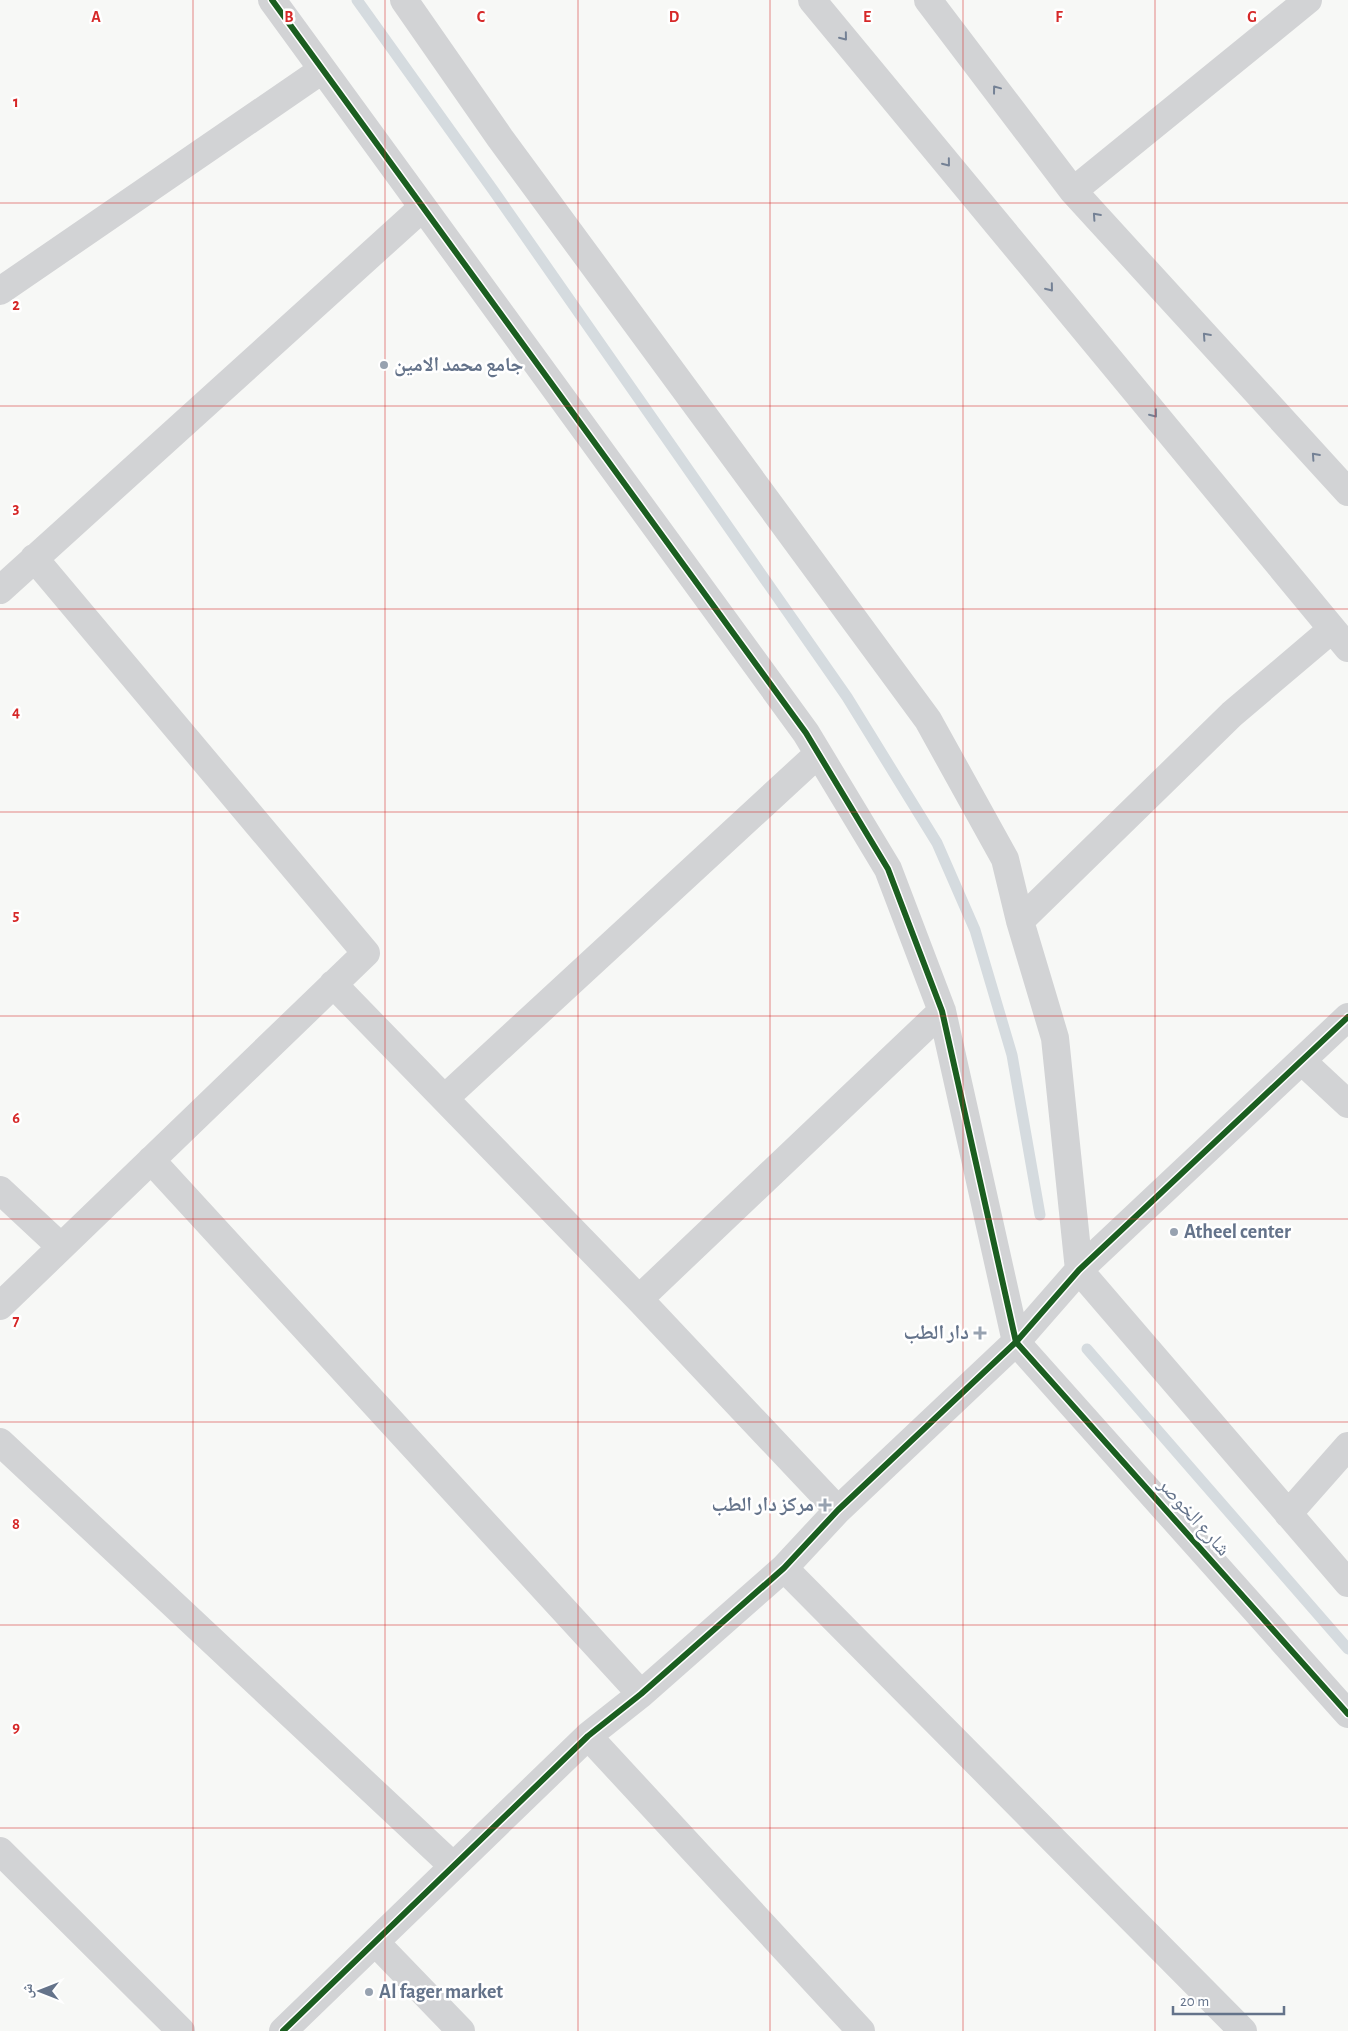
<svg xmlns="http://www.w3.org/2000/svg" width="1348" height="2031" font-family="'Alegreya Sans','Noto Naskh Arabic',sans-serif">
<rect width="100%" height="100%" fill="#f7f8f6"/>
<g fill="none" stroke-linecap="round" stroke-linejoin="round">
<!-- stream -->
<path stroke="#d5dbdf" stroke-width="11" d="M 357,0 L 493,190 L 847,697 L 937,843 L 975,930 L 1012,1055 L 1040,1215
M 1087,1349 L 1348,1649"/>
<!-- minor -->
<path stroke="#d2d3d5" stroke-width="28" d="M 272,0 L 806,733 L 888,869 L 942,1011 L 1016,1342 L 1348,1714
M 404,0 L 500,138 L 928,720 L 1005,859 L 1020,921 L 1055,1038 L 1079,1270 L 1348,1583
M 812,0 L 1348,648
M 928,0 L 1073,191 L 1348,492
M 1073,191 L 1308,0
M 0,291 L 322,70
M 0,590 L 422,208
M 1020,921 L 1232,714 L 1331,630
M 333,984 L 639,1299 L 838,1510
M 1303,1062 L 1348,1104
M 445,1098 L 818,754
M 151,1160 L 641,1694
M 0,1190 L 61,1247
M 639,1299 L 942,1011
M 0,1306 L 366,953 L 34,558
M 0,1442 L 453,1866
M 1288,1514 L 1348,1446
M 784,1568 L 1243,2031
M 588,1736 L 861,2031
M 0,1851 L 181,2031
M 375,1942 L 461,2031
M 283,2031 L 588,1736 L 641,1694 L 784,1568 L 838,1510 L 1016,1342 L 1079,1270 L 1348,1017"/>
<defs>
<path id="cycleway" d="M 272,0 L 806,733 L 888,869 L 942,1011 L 1016,1342 L 1348,1714
M 283,2031 L 588,1736 L 641,1694 L 784,1568 L 838,1510 L 1016,1342 L 1079,1270 L 1348,1017"/>
</defs>
<!-- cycleway casing -->
<use href="#cycleway" stroke="#fff" stroke-width="9"/>
<!-- cycleway -->
<use href="#cycleway" stroke="#1b5e20" stroke-width="6"/>
</g>
<!-- one-way arrows -->
<defs><path id="oneway-chevron" d="M-2-3.5L2.5 0L-2 3.5" fill="none" stroke-width="1.6" stroke-linecap="round" stroke-linejoin="round" transform="scale(1.25)"/></defs>
<g stroke="#748195">
<use href="#oneway-chevron" transform="translate(844 37) rotate(51)"/>
<use href="#oneway-chevron" transform="translate(996 89) rotate(-127)"/>
<use href="#oneway-chevron" transform="translate(947 163) rotate(51)"/>
<use href="#oneway-chevron" transform="translate(1096 216) rotate(-132)"/>
<use href="#oneway-chevron" transform="translate(1050 288) rotate(51)"/>
<use href="#oneway-chevron" transform="translate(1206 336) rotate(-132)"/>
<use href="#oneway-chevron" transform="translate(1154 414) rotate(51)"/>
<use href="#oneway-chevron" transform="translate(1315 456) rotate(-132)"/>
</g>
<!-- grid -->
<path fill="none" stroke="#d62828" stroke-width="1" stroke-opacity="0.55" d="M 193,0 L 193,2031M 385,0 L 385,2031M 578,0 L 578,2031M 770,0 L 770,2031M 963,0 L 963,2031M 1155,0 L 1155,2031M 0,203 L 1348,203M 0,406 L 1348,406M 0,609 L 1348,609M 0,812 L 1348,812M 0,1016 L 1348,1016M 0,1219 L 1348,1219M 0,1422 L 1348,1422M 0,1625 L 1348,1625M 0,1828 L 1348,1828"/>
<!-- markers -->
<g fill="#97a2b0" stroke="#fff" stroke-width="2">
<circle cx="384" cy="365" r="5"/>
<circle cx="1174" cy="1232" r="5"/>
<path d="M977.5 1325.5h5v5h5v5h-5v5h-5v-5h-5v-5h5z"/>
<path d="M822.5 1497.5h5v5h5v5h-5v5h-5v-5h-5v-5h5z"/>
<circle cx="369" cy="1992" r="5"/>
</g>
<g text-anchor="middle" dominant-baseline="central" stroke-width="5" stroke-linejoin="round" paint-order="stroke">
<!-- poi labels -->
<g font-size="20" font-weight="bold" fill="#64738a" stroke="#fff" text-anchor="start">
<text x="394" y="365">جامع محمد الامين</text>
<text x="1184" y="1232">Atheel center</text>
<text x="969" y="1333" text-anchor="end">دار الطب</text>
<text x="814" y="1505" text-anchor="end">مركز دار الطب</text>
<text x="379" y="1992">Al fager market</text>
</g>
<!-- street labels -->
<g font-size="20" fill="#64738a" stroke="#fff">
<text transform="translate(1194 1517) rotate(48)">شارع الخوصر</text>
</g>
</g>
<g font-size="16" text-anchor="middle" font-weight="bold" fill="#d62828" stroke="#fff" stroke-width="5" stroke-linejoin="round" paint-order="stroke">
<text x="96" y="22">A</text>
<text x="289" y="22">B</text>
<text x="481" y="22">C</text>
<text x="674" y="22">D</text>
<text x="867" y="22">E</text>
<text x="1059" y="22">F</text>
<text x="1252" y="22">G</text>
<text x="16" y="107">1</text>
<text x="16" y="310">2</text>
<text x="16" y="513">3</text>
<text x="16" y="717">4</text>
<text x="16" y="920">5</text>
<text x="16" y="1123">6</text>
<text x="16" y="1326">7</text>
<text x="16" y="1529">8</text>
<text x="16" y="1732">9</text>
</g>
<!-- north arrow -->
<g transform="translate(40 1991) rotate(270)" stroke="#ffffff" stroke-width="4" paint-order="stroke">
<path d="M0-4L9 19L0 12L-9 19Z" fill="#64738a"/>
<text y="-8" font-size="14" font-weight="bold" text-anchor="middle" fill="#64738a">ش</text>
</g>
<!-- scale -->
<path d="M1173 2006v8h111v-8" fill="none" stroke="#64738a" stroke-width="2.5"/>
<text x="1180" y="2006" font-size="15" fill="#64738a" stroke="#ffffff" stroke-width="4" paint-order="stroke">20 m</text>
</svg>
